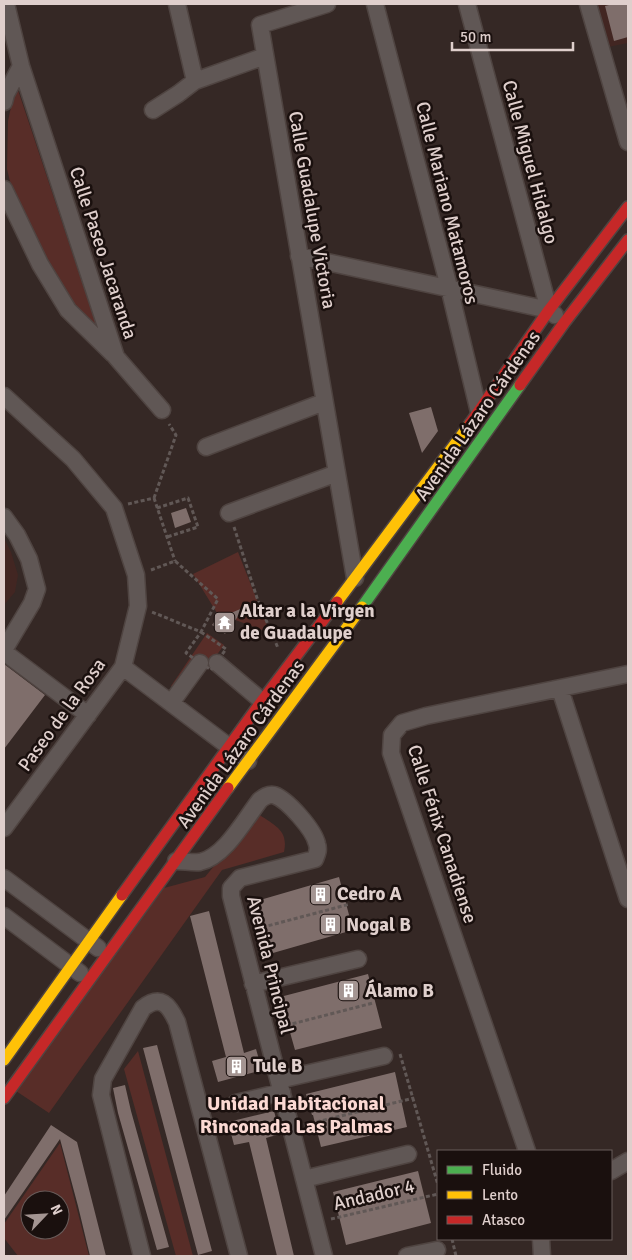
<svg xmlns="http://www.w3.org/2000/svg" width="632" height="1260" font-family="Signika,sans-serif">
<rect width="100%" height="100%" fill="#352825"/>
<!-- built -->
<path fill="#422622" d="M 591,4 L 628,4 L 628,43 L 603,48 Z
M 4,538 L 11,552 L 18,575 L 15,592 L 4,605 Z"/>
<!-- green -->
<path fill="#582d28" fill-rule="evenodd" d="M 16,84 L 99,333 L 83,316 L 59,286 L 17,210 L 7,169 L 8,121 Z
M 238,552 L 270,633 L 217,613 L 193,574 Z
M 207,633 L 224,645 L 187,696 L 171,686 Z
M 257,813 C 273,825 289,829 284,852 L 222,870 L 49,1113 L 16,1091 L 164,888 L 205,877 Z
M 138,1051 L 193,1256 L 176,1256 L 124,1069 Z
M 60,1143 L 89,1256 L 18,1256 L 4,1238 L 4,1224 ZM 30,1200 L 60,1200 L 60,1230 L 30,1230 Z"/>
<!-- building -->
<path fill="#7f6e6b" d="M 613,4 L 628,4 L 628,37 L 614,41 L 605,6 Z
M 431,407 L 438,431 L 422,453 L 409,413 Z
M 186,508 L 191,522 L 175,528 L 171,513 Z
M 245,607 L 225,634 L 212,625 L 219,615 L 224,616 Z
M 4,664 L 45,695 L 4,749 Z
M 339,877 L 353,930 L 266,955 L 259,933 L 262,933 L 253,902 Z
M 209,911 L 244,1053 L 256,1049 L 262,1070 L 218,1082 L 212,1061 L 226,1057 L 190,916 Z
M 368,974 L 382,1028 L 295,1050 L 280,997 Z
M 157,1045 L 212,1251 L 198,1255 L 143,1048 Z
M 395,1072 L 407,1127 L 321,1147 L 313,1115 L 312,1115 L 306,1094 Z
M 125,1085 L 131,1111 L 169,1247 L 157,1250 L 118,1113 L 113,1088 Z
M 274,1111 L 280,1134 L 266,1138 L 294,1256 L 277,1256 L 249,1142 L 234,1145 L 228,1122 Z
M 51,1125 L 77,1142 L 106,1256 L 90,1256 L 78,1206 L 60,1139 L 4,1220 L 4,1196 Z
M 418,1171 L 431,1223 L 346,1245 L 333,1192 Z"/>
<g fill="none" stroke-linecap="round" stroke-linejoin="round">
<defs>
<path id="street" d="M 6,4 L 21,66 L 116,357 L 162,410
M 177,4 L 195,81
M 327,4 L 260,25 L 355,578
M 375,4 L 449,287 L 479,412
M 467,4 L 549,310 L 555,315
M 588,4 L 628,142
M 4,102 L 6,94 L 21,66
M 153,110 L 178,94 L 195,81 L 265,56
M 4,189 L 40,264 L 68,310 L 113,354
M 299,256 L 549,310
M 4,396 L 73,459 L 114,508 L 136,575 L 138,606 L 123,667 L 4,828
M 206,447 L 324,402
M 229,513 L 337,473
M 4,517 L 17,535 L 29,559 L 37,589 L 32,603 L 4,650
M 4,652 L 88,715
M 217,663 L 262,701
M 123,667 L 248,761
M 560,689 L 628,899
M 171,703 L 200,663
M 176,861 C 184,861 193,863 200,862 C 225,857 245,819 260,800 C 264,797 268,794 274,795 C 288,800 314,830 317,844 C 319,850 317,854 315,859 L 240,878 L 231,888 L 231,896 L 324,1256
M 4,878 L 98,948
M 4,916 L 80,973
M 253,984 L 358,959
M 279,1080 L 384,1056
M 236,1103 L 282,1092
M 527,1151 L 391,753 L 392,735 L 402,723 L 426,716 L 628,674
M 611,1171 L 628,1161
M 304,1179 L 408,1154
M 541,1239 L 542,1256
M 142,1256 L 101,1095 L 103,1079 L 143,1008 C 161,994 169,1005 177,1022 L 239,1256
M 407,1256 L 437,1250"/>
<path id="fast" d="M 362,607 L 520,385"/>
<path id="slow" d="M 337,602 L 470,424
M 228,788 L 362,607
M 4,1060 L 122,895"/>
<path id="jam" d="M 520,385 L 564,323 L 628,240
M 470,424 L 549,310 L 628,207
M 122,895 L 262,701 L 337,602
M 4,1098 L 228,788"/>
</defs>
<!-- street casing -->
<use href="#street" stroke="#4f4441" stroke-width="19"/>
<!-- fast casing -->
<use href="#fast" stroke="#4f4441" stroke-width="14"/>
<!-- slow casing -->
<use href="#slow" stroke="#4f4441" stroke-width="14"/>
<!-- jam casing -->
<use href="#jam" stroke="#4f4441" stroke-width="14"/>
<!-- path -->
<path stroke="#615856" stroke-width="3" stroke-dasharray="4 2.5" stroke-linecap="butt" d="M 154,498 L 176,435 L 169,424
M 154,498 L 175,561
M 128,504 L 154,498
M 157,508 L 188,498 L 198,527 L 167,537
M 234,527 L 258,601 L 278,648
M 151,570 L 175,561 L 218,599 L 201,632 L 152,612
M 201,632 L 226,649 L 211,670 L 186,653 Z
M 256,929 L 350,904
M 280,1027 L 373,1003
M 400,1054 L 438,1185
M 304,1125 L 414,1098
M 331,1219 L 438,1194
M 452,1239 L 456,1256"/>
<!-- street -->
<use href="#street" stroke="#605755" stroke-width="16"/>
<!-- fast -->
<use href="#fast" stroke="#4caf50" stroke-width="11"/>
<!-- slow -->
<use href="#slow" stroke="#ffc107" stroke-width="11"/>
<!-- jam -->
<use href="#jam" stroke="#c62828" stroke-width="11"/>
</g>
<!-- icons -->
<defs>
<symbol id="temple-square" viewBox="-11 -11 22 22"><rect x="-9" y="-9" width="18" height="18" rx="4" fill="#a49592" stroke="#1a100e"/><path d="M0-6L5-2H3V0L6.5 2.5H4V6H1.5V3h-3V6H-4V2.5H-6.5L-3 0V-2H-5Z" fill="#fff"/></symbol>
<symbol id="building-square" viewBox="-11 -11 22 22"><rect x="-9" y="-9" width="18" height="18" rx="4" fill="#a49592" stroke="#1a100e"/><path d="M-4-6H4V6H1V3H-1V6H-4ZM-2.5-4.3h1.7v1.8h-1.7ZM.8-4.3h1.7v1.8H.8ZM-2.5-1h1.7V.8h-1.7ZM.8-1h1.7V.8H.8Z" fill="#fff"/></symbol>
</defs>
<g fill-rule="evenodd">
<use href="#temple-square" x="212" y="610" width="25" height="25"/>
<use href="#building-square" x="308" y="882" width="25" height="25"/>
<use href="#building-square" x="318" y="912" width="25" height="25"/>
<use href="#building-square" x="336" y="978" width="25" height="25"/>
<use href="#building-square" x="224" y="1054" width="25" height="25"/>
</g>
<g text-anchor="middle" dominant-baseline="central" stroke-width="5" stroke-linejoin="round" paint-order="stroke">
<!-- street labels -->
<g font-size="19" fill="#dfcfcc" stroke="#1a100e">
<text transform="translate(530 162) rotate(75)">Calle Miguel Hidalgo</text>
<text transform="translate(447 203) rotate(76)">Calle Mariano Matamoros</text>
<text transform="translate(312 210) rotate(80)">Calle Guadalupe Victoria</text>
<text transform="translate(103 253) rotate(72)">Calle Paseo Jacaranda</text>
<text transform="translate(478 416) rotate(-55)">Avenida Lázaro Cárdenas</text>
<text transform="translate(62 715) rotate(-54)">Paseo de la Rosa</text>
<text transform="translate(241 744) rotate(-54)">Avenida Lázaro Cárdenas</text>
<text transform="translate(442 834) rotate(72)">Calle Fénix Canadiense</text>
<text transform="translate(270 965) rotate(76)">Avenida Principal</text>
<text transform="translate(374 1195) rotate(-13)">Andador 4</text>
</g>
<!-- poi labels -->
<g font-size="19" font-weight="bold" fill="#dfcfcc" stroke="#1a100e" text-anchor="start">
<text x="240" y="611">Altar a la Virgen<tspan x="240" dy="22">de Guadalupe</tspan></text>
<text x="337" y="894">Cedro A</text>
<text x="346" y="925">Nogal B</text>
<text x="365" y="991">Álamo B</text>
<text x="253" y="1066">Tule B</text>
</g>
<!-- neighbourhood labels -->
<g font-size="20" font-weight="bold" fill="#fbd9d3" stroke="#1a100e">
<text x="296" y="1103">Unidad Habitacional<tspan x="296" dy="23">Rinconada Las Palmas</tspan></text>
</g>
</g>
<!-- border -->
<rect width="632" height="1260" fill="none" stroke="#dfcfcc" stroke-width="10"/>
<!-- legend -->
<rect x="437" y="1150" width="175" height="90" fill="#1a100e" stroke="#695c5a"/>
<rect x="447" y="1166" width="25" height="8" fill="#4caf50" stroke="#695c5a"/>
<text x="482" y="1175" font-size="15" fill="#dfcfcc">Fluido</text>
<rect x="447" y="1191" width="25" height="8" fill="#ffc107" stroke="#695c5a"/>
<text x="482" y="1200" font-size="15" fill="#dfcfcc">Lento</text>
<rect x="447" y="1216" width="25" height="8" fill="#c62828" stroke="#695c5a"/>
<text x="482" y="1225" font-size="15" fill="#dfcfcc">Atasco</text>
<!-- north arrow -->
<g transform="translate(45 1215) rotate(65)"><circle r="24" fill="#1a100e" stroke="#695c5a"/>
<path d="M0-4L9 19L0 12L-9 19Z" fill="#a49592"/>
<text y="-8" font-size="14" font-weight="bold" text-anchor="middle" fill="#dfcfcc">N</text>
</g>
<!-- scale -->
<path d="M452 42v8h121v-8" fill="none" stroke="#dfcfcc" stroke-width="2.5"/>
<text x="460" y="42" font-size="15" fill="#dfcfcc" stroke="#1a100e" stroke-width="4" paint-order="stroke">50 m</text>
</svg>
